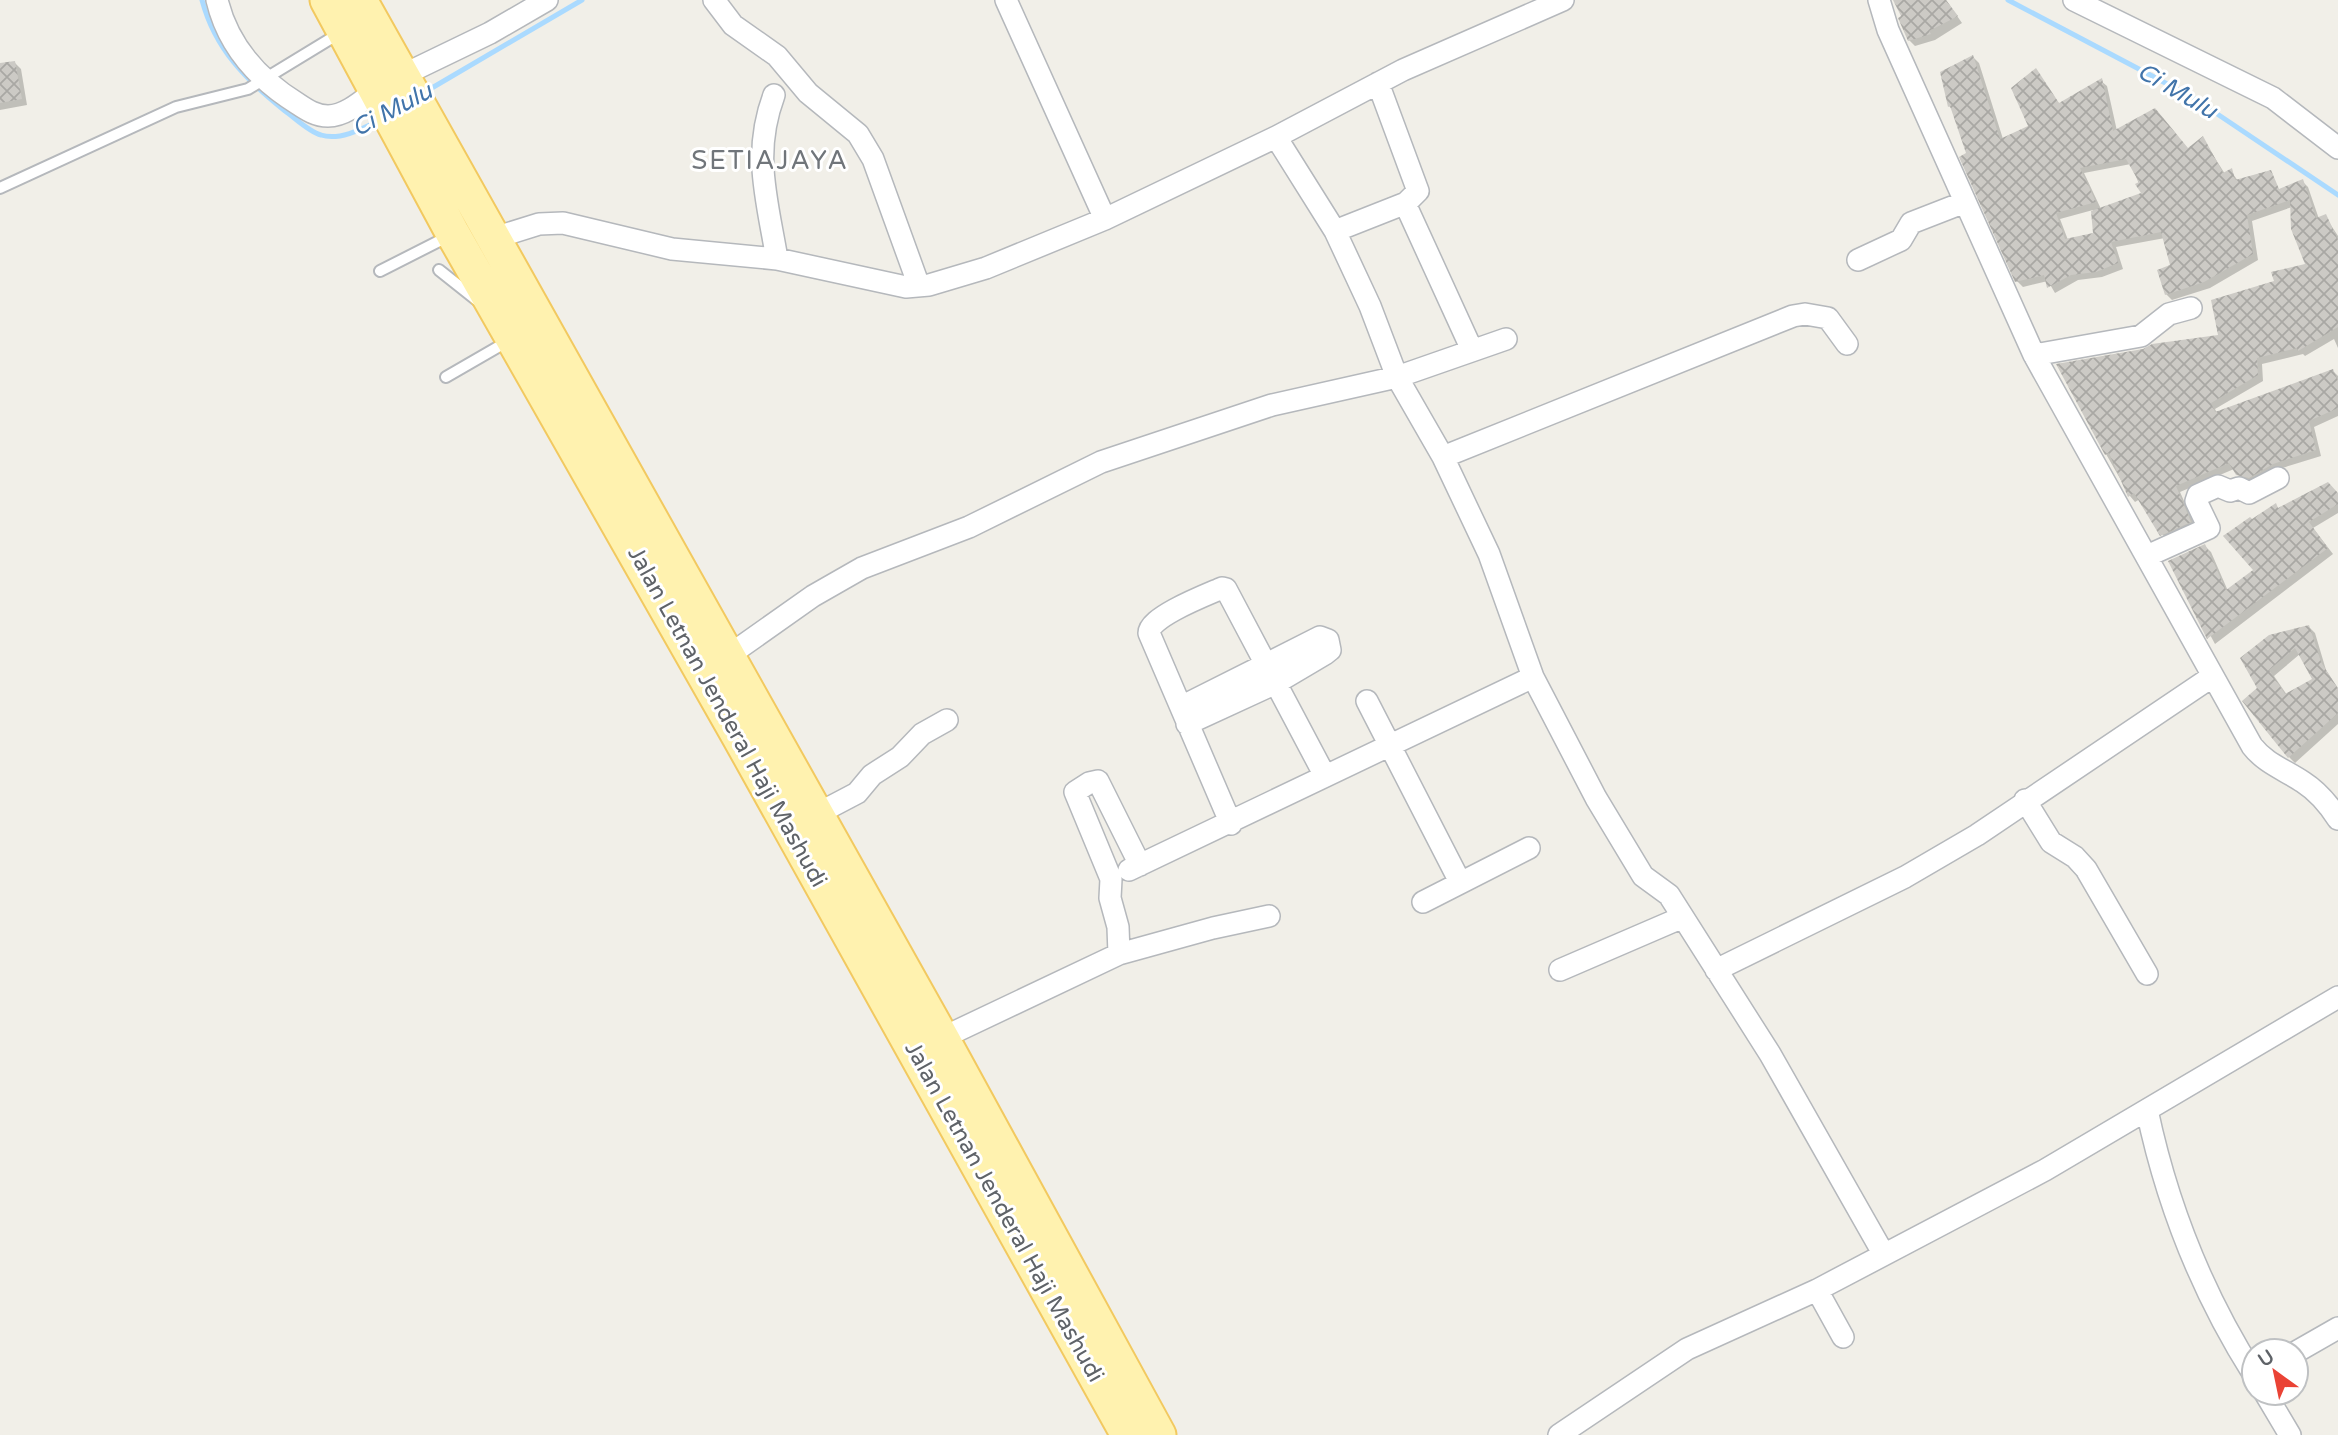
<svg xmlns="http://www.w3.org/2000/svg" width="2338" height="1435" font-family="'Varela Round',sans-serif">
<defs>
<pattern id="building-cross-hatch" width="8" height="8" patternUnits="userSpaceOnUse" patternTransform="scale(1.75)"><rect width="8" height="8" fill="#cccac5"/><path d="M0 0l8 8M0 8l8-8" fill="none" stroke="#a9a8a4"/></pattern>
</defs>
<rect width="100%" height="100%" fill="#f1efe8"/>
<!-- shadow -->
<path fill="#0003" fill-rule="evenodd" d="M 1895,0 L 1946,0 L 1962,23 L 1935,40 L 1915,46 L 1909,40 L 1904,17 Z
M 1973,57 L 1979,63 L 2003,139 L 2031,127 L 2036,70 L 2060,105 L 2101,81 L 2107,86 L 2117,131 L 2189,150 L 2203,139 L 2225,174 L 2231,171 L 2238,181 L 2270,172 L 2281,197 L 2302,181 L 2308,187 L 2319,219 L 2325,216 L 2338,236 L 2338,348 L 2334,339 L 2305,356 L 2303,354 L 2262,364 L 2263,381 L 2215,409 L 2217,413 L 2333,371 L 2338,376 L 2338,416 L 2314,427 L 2321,456 L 2279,469 L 2256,483 L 2244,481 L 2234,469 L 2180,492 L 2196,528 L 2168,540 L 2162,534 L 2140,499 L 2135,502 L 2130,496 L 2106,454 L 2276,282 L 2307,265 L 2292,207 L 2252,221 L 2258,260 L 2210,288 L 2172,300 L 2166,294 L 2172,266 L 2165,238 L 2116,247 L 2123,269 L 2102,277 L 2078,280 L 2055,293 L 2048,281 L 2023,287 L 2017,281 L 1954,111 L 1949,106 ZM 2131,164 L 2143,194 L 2101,209 L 2084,173 ZM 2093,210 L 2095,235 L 2068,240 L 2060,219 Z
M 15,63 L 21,69 L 27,105 L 0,110 L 0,65 Z
M 2338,494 L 2338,513 L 2313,528 L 2333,554 L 2215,644 L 2171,562 L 2205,546 L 2211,552 L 2228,591 L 2256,570 L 2252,521 L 2279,509 Z
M 2309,627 L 2315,633 L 2326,670 L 2338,688 L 2338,724 L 2295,763 L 2289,757 L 2259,688 L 2242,659 ZM 2300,654 L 2315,680 L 2287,695 L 2274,676 Z"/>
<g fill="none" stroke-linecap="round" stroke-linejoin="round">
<!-- stream -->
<path stroke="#aadaff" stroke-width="5" d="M 202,0 C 215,49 246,80 285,111 C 295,118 309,132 321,135 C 339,141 362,129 378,121
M 2008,0 L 2192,97 L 2338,195
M 425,92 L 582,0"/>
</g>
<!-- building -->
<path fill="url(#building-cross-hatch)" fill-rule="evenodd" d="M 1893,0 L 1946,0 L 1958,16 L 1929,31 L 1931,34 L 1908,41 L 1898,18 L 1901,16 Z
M 1973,55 L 2000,139 L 2028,126 L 2011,88 L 2036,68 L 2059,103 L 2102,78 L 2113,131 L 2155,108 L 2188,148 L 2203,136 L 2223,173 L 2232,168 L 2235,180 L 2271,170 L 2279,189 L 2303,179 L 2316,218 L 2326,214 L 2338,240 L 2338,327 L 2298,351 L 2297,348 L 2257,358 L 2258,375 L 2211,403 L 2215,412 L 2333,369 L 2338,381 L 2338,408 L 2309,421 L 2316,450 L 2273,464 L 2249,478 L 2236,475 L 2229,463 L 2176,486 L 2191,522 L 2160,536 L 2134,493 L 2128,497 L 2109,453 L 2105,455 L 2056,364 L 2143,349 L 2152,344 L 2218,335 L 2211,300 L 2274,281 L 2271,272 L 2305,264 L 2291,229 L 2290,200 L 2247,215 L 2253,254 L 2204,282 L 2165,295 L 2157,270 L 2170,265 L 2161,232 L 2111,242 L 2118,263 L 2096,272 L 2071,275 L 2047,288 L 2044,275 L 2015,282 L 1959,157 L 1966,153 L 1950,106 L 1948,107 L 1940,72 ZM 2126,159 L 2139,182 L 2135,184 L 2141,193 L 2091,211 L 2093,233 L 2065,239 L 2056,213 L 2096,202 L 2080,168 Z
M 15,61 L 22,99 L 0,103 L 0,63 Z
M 2328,482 L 2338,493 L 2338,504 L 2309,522 L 2328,548 L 2207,639 L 2168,561 L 2205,544 L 2226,590 L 2253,570 L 2223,536 L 2250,517 L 2252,519 L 2276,503 L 2278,508 Z
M 2309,625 L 2321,662 L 2338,689 L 2338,713 L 2288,758 L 2242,701 L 2257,688 L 2240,658 L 2269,635 ZM 2295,648 L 2312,679 L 2285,694 L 2269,670 Z"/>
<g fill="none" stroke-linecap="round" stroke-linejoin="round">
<defs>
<path id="service" d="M 0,188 L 176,107 L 248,89 L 340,33
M 439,270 L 478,301
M 380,271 L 451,235
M 446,377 L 510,340"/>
<path id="minor" d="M 217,0 C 228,46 259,80 298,104 C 307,110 316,116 328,116 C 345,116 362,101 375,91
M 714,0 L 733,25 L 777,56 L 808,93 L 858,134 L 873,159 L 919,286
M 1006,0 L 1105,219
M 1879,0 L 1888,30 L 2034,355 L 2252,746 C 2265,763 2285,770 2303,782 C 2317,791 2329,805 2338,819
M 2074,0 L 2273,98 L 2338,148
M 401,76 L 490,33 L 547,0
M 1378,83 L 1418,191 L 1406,203 L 1408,210 L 1472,350
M 774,95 C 752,154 767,199 777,259
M 1276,137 L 1335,231 L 1370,306 L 1397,377 L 1443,457 L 1489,554 L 1533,677 L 1596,798 L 1643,876 L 1669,895 L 1770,1054 L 1883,1253
M 1335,231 L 1406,203
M 494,238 L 539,224 L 563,223 L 672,249 L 777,259 L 906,287 L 929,285 L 986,268 L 1105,219 L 1276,137 L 1403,70 L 1563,0
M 1858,260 L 1901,240 L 1911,223 L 1965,202
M 2034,355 L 2141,336 L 2169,314 L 2191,308
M 1443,457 L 1793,316 L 1805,314 L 1828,318 L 1847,344
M 2147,556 L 2209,528 L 2196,501 L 2198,495 L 2218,486 L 2230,491 L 2239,488 L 2249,493 L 2278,478
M 728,656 L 813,596 L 862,568 L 969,527 L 1101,462 L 1272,405 L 1397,377 L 1506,339
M 1367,701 L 1460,882
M 1181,707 L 1320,637 L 1328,640 L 1330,650 L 1325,654 L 1276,683 L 1187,724
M 2025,800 L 2051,842 L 2075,857 L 2086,869 L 2147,974
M 817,814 L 857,793 L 872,775 L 900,757 L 922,734 L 947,720
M 1231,824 L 1149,633 C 1149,617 1206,595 1222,588 L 1226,589 L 1325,776
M 1129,870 L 1533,677
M 1423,902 L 1529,848
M 1119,954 L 1213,928 L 1269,916
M 1560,970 L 1683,917
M 1716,970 L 1905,877 L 1977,835 L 2213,676
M 942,1038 L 1119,954 L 1118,927 L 1110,898 L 1111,879 L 1075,792 L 1089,783 L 1098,781 L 1140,865
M 2147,1110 C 2167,1205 2202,1293 2254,1375
M 1817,1290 L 1843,1337
M 2296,1352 L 2338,1328
M 2265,1393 L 2290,1435
M 1559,1435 L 1687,1349 L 1817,1290 L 2045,1170 L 2338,997"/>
<path id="primary" d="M 327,0 L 453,234 L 738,735 L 1128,1435
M 360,0 L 942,1038 L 1159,1435"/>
</defs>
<!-- service casing -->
<use href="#service" stroke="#b5b8bc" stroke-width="14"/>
<!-- minor casing -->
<use href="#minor" stroke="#b5b8bc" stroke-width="24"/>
<!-- primary casing -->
<use href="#primary" stroke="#f2c960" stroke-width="37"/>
<!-- service -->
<use href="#service" stroke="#fff" stroke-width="10"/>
<!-- minor -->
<use href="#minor" stroke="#fff" stroke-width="21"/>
<!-- primary -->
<use href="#primary" stroke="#fff2af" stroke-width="33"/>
</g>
<g text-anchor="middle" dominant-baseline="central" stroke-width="6" stroke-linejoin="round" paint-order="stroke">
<!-- street labels -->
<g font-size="23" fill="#5f6368" stroke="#fff">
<text transform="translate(727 717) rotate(61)">Jalan Letnan Jenderal Haji Mashudi</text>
<text transform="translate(1004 1212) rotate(61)">Jalan Letnan Jenderal Haji Mashudi</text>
</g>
<!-- water labels -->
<g font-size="24" font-style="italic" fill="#4174aa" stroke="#fff">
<text transform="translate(2177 91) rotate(30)">Ci Mulu</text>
<text transform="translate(392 110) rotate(-28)">Ci Mulu</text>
</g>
<!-- quarter labels -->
<g font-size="26" letter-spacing="2" fill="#70757a" stroke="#fff">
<text x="770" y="160">SETIAJAYA</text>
</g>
</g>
<!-- north arrow -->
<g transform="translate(2275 1372) rotate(327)"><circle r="33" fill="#ffffff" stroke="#bfc1c3" stroke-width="2"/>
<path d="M0-5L12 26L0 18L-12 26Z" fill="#ea4335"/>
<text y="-10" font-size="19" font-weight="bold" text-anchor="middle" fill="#5f6368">U</text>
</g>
</svg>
